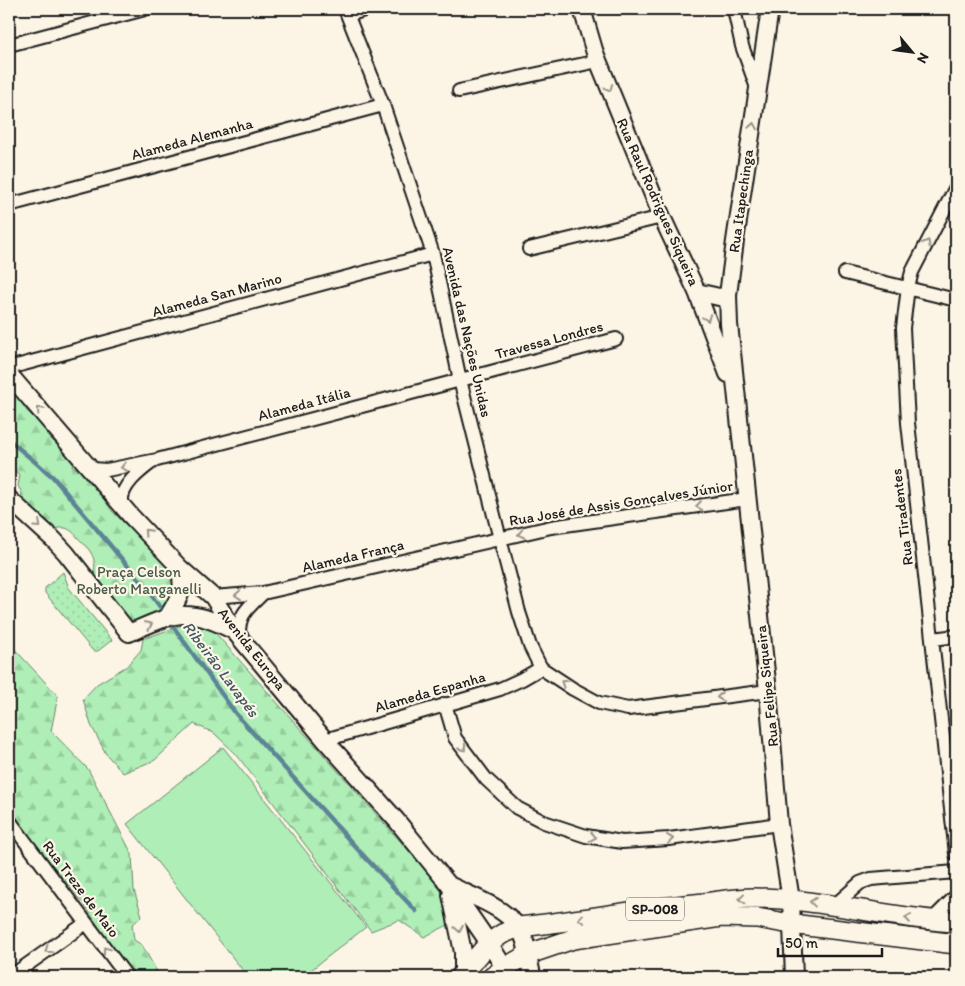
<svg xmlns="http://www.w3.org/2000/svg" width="965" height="986" font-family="Itim,sans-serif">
<defs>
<pattern id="forest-firs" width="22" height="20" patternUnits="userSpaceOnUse" patternTransform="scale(1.25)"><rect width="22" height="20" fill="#afeeb6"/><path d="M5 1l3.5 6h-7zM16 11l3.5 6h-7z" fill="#96cc9c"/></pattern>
<pattern id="park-dots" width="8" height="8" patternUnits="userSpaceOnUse" patternTransform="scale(1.25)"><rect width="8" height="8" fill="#afeeb6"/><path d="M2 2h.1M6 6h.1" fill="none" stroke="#96cc9c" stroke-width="1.8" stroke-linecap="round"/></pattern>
</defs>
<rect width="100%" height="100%" fill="#fcf5e5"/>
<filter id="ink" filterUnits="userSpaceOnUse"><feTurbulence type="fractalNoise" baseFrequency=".02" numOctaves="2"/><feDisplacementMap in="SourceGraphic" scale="10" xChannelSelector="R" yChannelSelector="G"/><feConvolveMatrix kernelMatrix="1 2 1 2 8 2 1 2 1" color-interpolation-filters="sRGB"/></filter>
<g filter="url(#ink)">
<!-- forest -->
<path fill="url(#forest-firs)" stroke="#668569" d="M 9,392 L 16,393 L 26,410 L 33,417 L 39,420 L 51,434 L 49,437 L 56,444 L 63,448 L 77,461 L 73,463 L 72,466 L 87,474 L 112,511 L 126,525 L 141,534 L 164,557 L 188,595 L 184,607 L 177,612 L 133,625 L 93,577 C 98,558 91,551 78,538 C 75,534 70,529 65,528 C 61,527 57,529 53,528 L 46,519 L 38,521 L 21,500 L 22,493 L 18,486 L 20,475 L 12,469 L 9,473 Z
M 200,621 L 210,627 L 440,886 L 450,924 L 424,937 L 399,920 L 371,931 L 236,754 L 214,733 L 194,724 L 155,760 L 123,773 L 106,754 L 91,725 L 83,699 L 97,684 L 127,666 L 141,650 L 143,639 L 185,624 Z
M 9,643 L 58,696 L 51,731 L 88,769 L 132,854 L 134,890 L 142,916 L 132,925 L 134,940 L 142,945 L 160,977 L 131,977 L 84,904 L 9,811 Z"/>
<!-- park -->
<path fill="url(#park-dots)" stroke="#668569" d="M 63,572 L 69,588 L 112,640 L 98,651 L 93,651 L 45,593 L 45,588 Z"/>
<!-- garden -->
<path fill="#afeeb6" stroke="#668569" d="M 223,747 L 366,927 L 302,977 L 248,977 L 127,824 Z"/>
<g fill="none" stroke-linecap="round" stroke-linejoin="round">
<!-- stream -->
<path stroke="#5c8496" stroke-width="4.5" d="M 9,440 L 53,477 L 146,588 L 166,615
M 170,622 L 236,714 L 361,853 L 416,911"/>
<defs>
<path id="street" d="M 345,9 L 383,105 L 433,254 L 460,380 L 500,539 L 519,612 L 530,646 L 541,668
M 734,9 L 742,46 L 757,88
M 348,15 L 367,9
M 9,45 L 145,9
M 459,91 L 598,61
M 956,187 L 912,272 L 908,287 L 903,328 L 908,423 L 956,854
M 9,205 L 383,105
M 529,249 L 662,217
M 845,273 L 956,300
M 9,368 L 433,254
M 92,469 L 107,470 L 157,460 L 616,339
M 122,504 C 119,487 140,471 152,462
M 213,597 L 263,593 L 551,527 L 747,499
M 239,637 C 238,614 247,609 263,593
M 933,639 L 956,636
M 541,668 L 573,689 L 599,703 L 628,709 L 768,691
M 445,704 L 455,738 L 486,779 L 517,808 L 544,822 L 586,836 L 622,842 L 669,839 L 779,824
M 325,740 L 500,689 L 522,679 L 541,668
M 9,820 L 127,977
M 835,905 L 860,883 L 871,879 L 956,872
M 931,921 L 956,896
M 10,977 L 86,923"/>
<path id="secondary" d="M 582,9 L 595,53 L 662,217 L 697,292 L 728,374
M 770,9 L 735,241 L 728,295 L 729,324 L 768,691 L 779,824 L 791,900 L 794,977
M 697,292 L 719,297 L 728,295
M 9,374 L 130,515 L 180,568 L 213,597 L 235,632 L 325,740 L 397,821 L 449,885 L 489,943 L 510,977
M 9,499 L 54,540 L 66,553 L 129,633 C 175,613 187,606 234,631
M 168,616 C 181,595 184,592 180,568
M 451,886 C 475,898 513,910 523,936 C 529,949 528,964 533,977
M 451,895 L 463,952 L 463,974"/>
<path id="primary" d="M 460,977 L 489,943 L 502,934 L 519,927 C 581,920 642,909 704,903 C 720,901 736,898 753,898 C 822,898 888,919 956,922
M 492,977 L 504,968 L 529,954 L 573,939 L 721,917 L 757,918 L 791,924 L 956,944"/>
</defs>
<!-- street casing -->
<use href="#street" stroke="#1c1c1c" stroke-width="16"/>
<!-- secondary casing -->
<use href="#secondary" stroke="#1c1c1c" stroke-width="20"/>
<!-- primary casing -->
<use href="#primary" stroke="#1c1c1c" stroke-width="22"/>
<!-- street -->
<use href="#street" stroke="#fcf5e5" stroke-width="12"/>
<!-- secondary -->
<use href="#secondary" stroke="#fcf5e5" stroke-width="16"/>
<!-- primary -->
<use href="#primary" stroke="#fcf5e5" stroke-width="19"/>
</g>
<!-- one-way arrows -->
<defs><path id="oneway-chevron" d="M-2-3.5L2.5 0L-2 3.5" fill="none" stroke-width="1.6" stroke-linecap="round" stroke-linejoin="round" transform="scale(1.25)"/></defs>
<g stroke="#97938b">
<use href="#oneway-chevron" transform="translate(609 88) rotate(68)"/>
<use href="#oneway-chevron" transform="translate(753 126) rotate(-81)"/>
<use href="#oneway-chevron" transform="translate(927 243) rotate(-62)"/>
<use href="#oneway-chevron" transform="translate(707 318) rotate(69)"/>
<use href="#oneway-chevron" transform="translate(40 410) rotate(-131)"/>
<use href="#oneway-chevron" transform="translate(124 467) rotate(169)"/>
<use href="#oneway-chevron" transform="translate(699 506) rotate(172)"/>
<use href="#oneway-chevron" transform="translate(38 525) rotate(42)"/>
<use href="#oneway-chevron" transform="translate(147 532) rotate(-133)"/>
<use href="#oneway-chevron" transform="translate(521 534) rotate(167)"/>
<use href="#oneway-chevron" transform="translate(238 595) rotate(175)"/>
<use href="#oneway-chevron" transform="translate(149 625) rotate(-24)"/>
<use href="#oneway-chevron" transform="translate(564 683) rotate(-147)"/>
<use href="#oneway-chevron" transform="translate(720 697) rotate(173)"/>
<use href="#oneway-chevron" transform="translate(463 748) rotate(54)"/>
<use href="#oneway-chevron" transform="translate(593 837) rotate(11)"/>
<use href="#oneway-chevron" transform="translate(670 839) rotate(-6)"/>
<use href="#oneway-chevron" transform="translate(742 899) rotate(174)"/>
<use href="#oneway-chevron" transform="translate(813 902) rotate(-173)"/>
<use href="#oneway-chevron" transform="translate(908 918) rotate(-172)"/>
<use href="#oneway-chevron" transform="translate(581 919) rotate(172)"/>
<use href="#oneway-chevron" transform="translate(459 929) rotate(80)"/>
<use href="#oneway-chevron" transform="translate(48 950) rotate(144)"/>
<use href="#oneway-chevron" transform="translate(106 950) rotate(-127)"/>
</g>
</g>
<g text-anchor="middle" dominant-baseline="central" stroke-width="4.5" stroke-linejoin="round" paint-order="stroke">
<!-- shield labels -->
<rect fill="#fcf5e5" stroke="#5f5d58" stroke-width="1" x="626" y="897.5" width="58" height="23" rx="4"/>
<g font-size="14" font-weight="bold" fill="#1c1c1c">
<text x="655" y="909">SP-008</text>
</g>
<!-- street labels -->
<g font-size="15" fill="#1c1c1c" stroke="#fcf5e5">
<text transform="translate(192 139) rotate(-15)">Alameda Alemanha</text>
<text transform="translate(741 201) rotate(-82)">Rua Itapechinga</text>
<text transform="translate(658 202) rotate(66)">Rua Raul Rodrigues Siqueira</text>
<text transform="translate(217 295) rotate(-15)">Alameda San Marino</text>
<text transform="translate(467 332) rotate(77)">Avenida das Nações Unidas</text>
<text transform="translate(549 340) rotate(-15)">Travessa Londres</text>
<text transform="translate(304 404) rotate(-15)">Alameda Itália</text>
<text transform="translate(621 503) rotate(-9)">Rua José de Assis Gonçalves Júnior</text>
<text transform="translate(902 517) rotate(-97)">Rua Tiradentes</text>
<text transform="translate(353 556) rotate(-13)">Alameda França</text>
<text transform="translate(252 649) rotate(52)">Avenida Europa</text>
<text transform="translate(767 686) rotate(-96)">Rua Felipe Siqueira</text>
<text transform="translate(430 692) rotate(-16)">Alameda Espanha</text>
<text transform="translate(81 889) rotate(53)">Rua Treze de Maio</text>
</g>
<!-- park labels -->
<g font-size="15" fill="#485b4a" stroke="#fcf5e5">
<text x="139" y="572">Praça Celson<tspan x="139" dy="17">Roberto Manganelli</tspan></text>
</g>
<!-- water labels -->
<g font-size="16" font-style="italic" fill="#415963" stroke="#fcf5e5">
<text transform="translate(221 669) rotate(53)">Ribeirão Lavapés</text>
</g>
</g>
<!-- margin -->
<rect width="965" height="986" fill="none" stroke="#fcf5e5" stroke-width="30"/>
<rect x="15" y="15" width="935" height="956" fill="none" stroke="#1c1c1c" stroke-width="2" filter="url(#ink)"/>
<!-- north arrow -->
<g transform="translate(912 52) rotate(119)" stroke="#fcf5e5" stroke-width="4" paint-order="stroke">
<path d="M0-4L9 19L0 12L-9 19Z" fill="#1c1c1c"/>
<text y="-8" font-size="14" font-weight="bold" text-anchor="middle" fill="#1c1c1c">N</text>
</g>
<!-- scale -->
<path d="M778 948v8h104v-8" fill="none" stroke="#1c1c1c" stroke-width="2.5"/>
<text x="785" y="948" font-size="15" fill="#1c1c1c" stroke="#fcf5e5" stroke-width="4" paint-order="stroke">50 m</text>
</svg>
